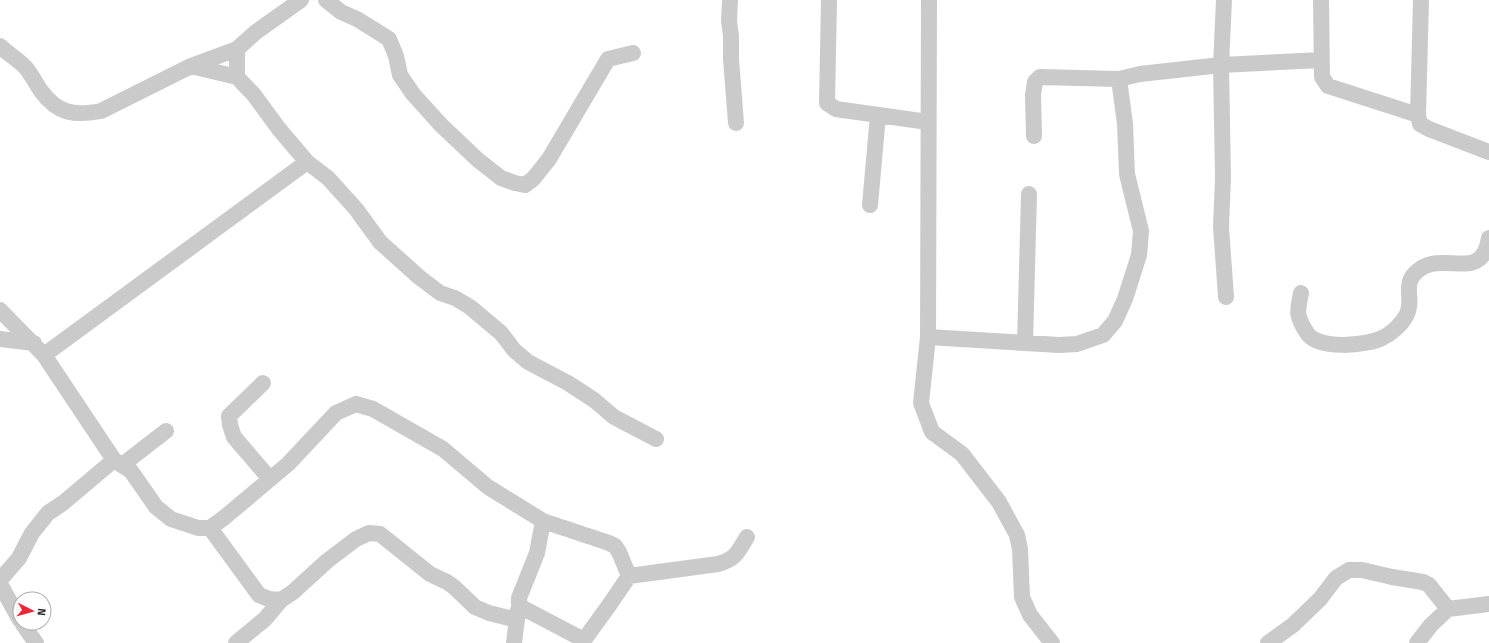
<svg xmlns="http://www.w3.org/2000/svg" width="1489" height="643" font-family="'Fira Sans',sans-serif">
<rect width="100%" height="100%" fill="#fff"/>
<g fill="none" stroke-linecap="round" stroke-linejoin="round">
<!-- minor -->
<path stroke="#cacaca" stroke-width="16" d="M 326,0 L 341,12 L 357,19 L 389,39 L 396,56 L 400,75 L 413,94 L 441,125 L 478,160 L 501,178 L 515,183 L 525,185 L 533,179 L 549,159 L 608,59 L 633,53
M 730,0 L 729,21 L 731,36 L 731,59 L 736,123
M 829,0 L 827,103 L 836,109 L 928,122
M 929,0 L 928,337 L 921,403 L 932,432 L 962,454 L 999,502 L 1017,535 L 1020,549 L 1022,597 L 1030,615 L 1052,643
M 1224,0 L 1221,65 L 1223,177 L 1221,227 L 1226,297
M 1321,0 L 1322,77 L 1328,86 L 1418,115
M 1421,0 L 1418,115 L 1420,124 L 1429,129 L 1489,152
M 0,46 C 8,54 19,60 26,68 C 32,75 36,84 41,91 C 58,114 74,116 101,111 L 191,66 L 237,77 L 254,95 L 279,129 L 307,162 L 328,178 L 356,209 L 380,242 L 419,277 L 440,293 L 455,298 L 470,307 L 501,333 L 514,350 L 528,362 L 568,383 L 594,400 L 614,417 L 656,439
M 191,66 L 237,49 L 256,32 L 301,0
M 237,77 L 237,49
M 1034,136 L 1033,95 L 1035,82 L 1040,77 L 1119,79 L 1140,74 L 1221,65 L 1321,60
M 870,205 L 878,115
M 1301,293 C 1297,312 1296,316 1307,333 C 1318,350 1366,346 1382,338 C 1391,334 1401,325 1406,316 C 1416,298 1399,284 1420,269 C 1445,251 1482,283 1489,238
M 0,310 L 44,355 L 114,460 L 131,471 L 156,507 L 171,519 L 198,528 L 210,528 L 225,517 L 288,464 L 336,413 L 356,404 L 373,409 L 443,449 L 488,487 L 543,521 L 609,543 L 615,546 L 619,552 L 629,576 L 610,604 L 584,640 L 583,643
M 928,337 L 1059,345 L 1077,344 L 1103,335 L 1115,321 L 1125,299 L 1139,255 L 1141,231 L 1127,174 L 1125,124 L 1119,79
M 0,339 L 34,343
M 1025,343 L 1029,194
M 44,355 L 307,162
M 263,383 L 229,416 L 230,425 L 234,437 L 270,479
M 122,465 L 166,431
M 543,521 L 537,553 L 519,598 L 519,604 L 523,608 L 584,640
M 210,528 L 259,595 L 269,599 L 281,600 L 293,592 L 327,561 L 356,539 L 369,533 L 380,534 L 430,574 L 447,582 L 454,587 L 475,607 L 489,613 L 517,620
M 629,576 L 718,564 C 736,559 738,552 747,537
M 0,580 L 19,558 L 32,533 L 48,513 L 63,503 L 114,460
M 0,584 L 20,620
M 22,623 L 36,643
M 236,643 L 265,619 L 281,600
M 514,643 L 518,610
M 1268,643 L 1293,625 L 1320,599 L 1336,578 L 1349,570 L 1362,570 L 1392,577 L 1423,582 L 1429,585 L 1448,609
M 1417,643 L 1431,625 L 1448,609 L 1489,604"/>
</g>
<!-- north arrow -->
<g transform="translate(32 611) rotate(96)"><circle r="19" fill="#ffffff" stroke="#ababab"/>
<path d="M0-3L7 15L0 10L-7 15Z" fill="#eb2737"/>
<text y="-6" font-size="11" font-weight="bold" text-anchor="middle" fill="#2d2d2d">N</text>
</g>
</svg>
